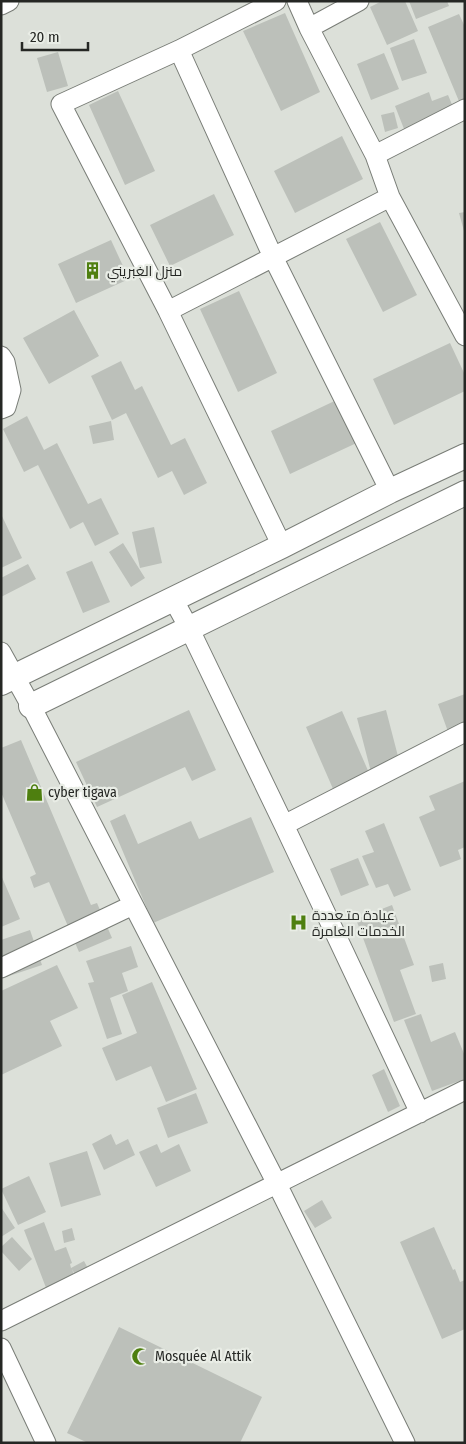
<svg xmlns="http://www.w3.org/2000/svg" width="466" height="1444" font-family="'Fira Sans Condensed',Cairo,sans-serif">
<rect width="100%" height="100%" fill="#dce0d9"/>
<!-- building -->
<path fill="#bcc0ba" d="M 382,1 L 405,1 L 418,31 L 387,45 L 370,7 Z
M 409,1 L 447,1 L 449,6 L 416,19 Z
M 285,13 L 320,92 L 281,111 L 243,31 Z
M 459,14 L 465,27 L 465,105 L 461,106 L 428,27 Z
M 414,39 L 427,73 L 402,81 L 390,48 Z
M 58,52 L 68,86 L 47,92 L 37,58 Z
M 384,53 L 399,89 L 371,100 L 357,64 Z
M 118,91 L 155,171 L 125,185 L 89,105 Z
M 429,92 L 432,101 L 448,95 L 456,114 L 406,134 L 395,106 Z
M 394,112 L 398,128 L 385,132 L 381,115 Z
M 342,136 L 363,179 L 295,213 L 274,171 Z
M 214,194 L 234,235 L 170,266 L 150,225 Z
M 465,212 L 465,231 L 464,231 L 459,213 Z
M 380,222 L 417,295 L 383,312 L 346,239 Z
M 111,240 L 129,279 L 76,303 L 58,264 Z
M 239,291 L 277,373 L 238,392 L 200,309 Z
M 74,310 L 99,356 L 49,384 L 23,338 Z
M 450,343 L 465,375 L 465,391 L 394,425 L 373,379 Z
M 121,361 L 135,390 L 142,386 L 171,445 L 185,438 L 207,483 L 184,495 L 172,471 L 158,478 L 126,413 L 112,420 L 91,376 Z
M 343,397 L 363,440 L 290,474 L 271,431 Z
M 27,416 L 44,450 L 57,443 L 88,504 L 101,498 L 119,534 L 95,546 L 83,522 L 70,529 L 38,465 L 24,472 L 3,429 Z
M 111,421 L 114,440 L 93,444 L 89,426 Z
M 1,514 L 22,558 L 1,568 Z
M 154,527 L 162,563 L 140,568 L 132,532 Z
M 123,543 L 145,578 L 131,587 L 109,552 Z
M 92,561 L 110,602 L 83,613 L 66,572 Z
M 28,564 L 36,579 L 1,597 L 1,578 Z
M 465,694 L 465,735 L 451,740 L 438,704 Z
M 189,710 L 216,770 L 192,781 L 185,767 L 97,807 L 76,762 Z
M 386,710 L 400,764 L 371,772 L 357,718 Z
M 342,711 L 373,782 L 337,798 L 306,727 Z
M 21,740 L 91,905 L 97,903 L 112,938 L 79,952 L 49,882 L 34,888 L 30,877 L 36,874 L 1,792 L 1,748 Z
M 465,781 L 465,847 L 458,850 L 461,859 L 440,867 L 419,817 L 435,810 L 429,796 Z
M 125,814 L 138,844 L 191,821 L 199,839 L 251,817 L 274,872 L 153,923 L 110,821 Z
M 384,823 L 411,890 L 394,897 L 388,884 L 376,888 L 362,856 L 374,852 L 365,831 Z
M 358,858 L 369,885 L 341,896 L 330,869 Z
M 1,875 L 20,919 L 1,927 Z
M 392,905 L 414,965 L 400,970 L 416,1014 L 394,1022 L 356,919 Z
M 30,930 L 42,965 L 6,977 L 1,963 L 1,940 Z
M 131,946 L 138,967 L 122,973 L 128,991 L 110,998 L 122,1034 L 107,1039 L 88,983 L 94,982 L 86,961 Z
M 443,963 L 446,979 L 432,982 L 429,966 Z
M 57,965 L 78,1008 L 50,1021 L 62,1046 L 1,1075 L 1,991 Z
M 152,982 L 197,1089 L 166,1102 L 151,1066 L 116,1081 L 102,1048 L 137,1033 L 122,995 Z
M 421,1014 L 431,1042 L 455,1032 L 465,1056 L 465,1079 L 432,1091 L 404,1020 Z
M 384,1069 L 400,1106 L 388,1112 L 372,1075 Z
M 196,1093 L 208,1123 L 168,1138 L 157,1108 Z
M 111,1134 L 116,1145 L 128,1139 L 135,1155 L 104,1170 L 92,1144 Z
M 157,1144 L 161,1153 L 179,1144 L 191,1171 L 156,1187 L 139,1152 Z
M 87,1151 L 101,1195 L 61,1207 L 49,1163 Z
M 29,1176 L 46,1212 L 18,1225 L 1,1189 Z
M 322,1200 L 332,1218 L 315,1228 L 304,1211 Z
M 1,1207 L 15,1228 L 1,1237 Z
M 44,1222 L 55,1251 L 66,1247 L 72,1263 L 70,1264 L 71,1268 L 84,1261 L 92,1276 L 79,1283 L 72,1269 L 76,1281 L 48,1293 L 24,1230 Z
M 434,1227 L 453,1270 L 455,1269 L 460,1282 L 465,1280 L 465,1329 L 442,1339 L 400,1242 Z
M 72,1228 L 75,1240 L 64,1243 L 62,1231 Z
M 12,1237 L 32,1259 L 19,1271 L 1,1251 L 1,1247 Z
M 119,1327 L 262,1397 L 240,1443 L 88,1443 L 67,1433 Z"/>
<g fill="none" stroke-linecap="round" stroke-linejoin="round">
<defs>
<path id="minor" d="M 276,1 L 179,50 L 61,104 L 168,311 L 282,546
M 297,1 L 309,28 L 375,155 L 390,197 L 465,336
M 1,5 L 9,1
M 309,28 L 359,1
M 179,50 L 273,257 L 390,491
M 375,155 L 465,109
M 168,311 L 390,197
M 1,356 L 5,362 L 11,390 L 6,407 L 1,409
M 173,599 L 189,628 L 284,825 L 420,1113
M 1,652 L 31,706 L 277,1184 L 405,1443
M 284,825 L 465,732
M 1,968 L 133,905
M 1,1321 L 465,1090
M 1,1348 L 46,1443"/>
<path id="tertiary" d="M 1,683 L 282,546 L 390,491 L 465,456
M 31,706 L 465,493"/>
</defs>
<!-- minor casing -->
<use href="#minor" stroke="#797d77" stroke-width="21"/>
<!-- tertiary casing -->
<use href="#tertiary" stroke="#797d77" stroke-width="26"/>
<!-- minor -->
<use href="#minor" stroke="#fff" stroke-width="19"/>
<!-- tertiary -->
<use href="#tertiary" stroke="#fff" stroke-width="24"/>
</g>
<!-- icons -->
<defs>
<symbol id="building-bare" viewBox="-9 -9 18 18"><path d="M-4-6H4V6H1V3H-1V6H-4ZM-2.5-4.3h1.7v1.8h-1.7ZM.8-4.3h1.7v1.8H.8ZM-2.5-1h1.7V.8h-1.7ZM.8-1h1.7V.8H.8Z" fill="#4e7f0f" stroke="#e9ede6" stroke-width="2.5" paint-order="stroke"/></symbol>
<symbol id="shop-bare" viewBox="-9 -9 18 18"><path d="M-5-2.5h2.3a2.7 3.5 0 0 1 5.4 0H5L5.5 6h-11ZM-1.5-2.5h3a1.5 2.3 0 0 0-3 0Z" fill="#4e7f0f" stroke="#e9ede6" stroke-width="2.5" paint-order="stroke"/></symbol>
<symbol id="hospital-bare" viewBox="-9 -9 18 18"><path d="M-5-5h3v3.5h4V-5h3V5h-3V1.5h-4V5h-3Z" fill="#4e7f0f" stroke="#e9ede6" stroke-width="2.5" paint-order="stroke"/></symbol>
<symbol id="mosque-bare" viewBox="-9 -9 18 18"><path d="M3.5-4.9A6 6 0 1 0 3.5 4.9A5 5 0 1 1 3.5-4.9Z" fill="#4e7f0f" stroke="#e9ede6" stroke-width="2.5" paint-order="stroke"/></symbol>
</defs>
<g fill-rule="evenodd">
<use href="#building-bare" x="80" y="258" width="25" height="25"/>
<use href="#shop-bare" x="22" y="780" width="25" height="25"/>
<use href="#hospital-bare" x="286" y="910" width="25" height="25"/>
<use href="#mosque-bare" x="128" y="1344" width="25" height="25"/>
</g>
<g text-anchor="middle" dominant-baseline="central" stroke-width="4.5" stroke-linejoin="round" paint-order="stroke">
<!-- poi labels -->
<g font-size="14" fill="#252724" stroke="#e9ede6" text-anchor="start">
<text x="107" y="271">منزل الغبريني</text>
<text x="48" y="792">cyber tigava</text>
<text x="312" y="915">عيادة متـعددة<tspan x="312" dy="16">الخدمات العامرة</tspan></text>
<text x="155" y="1356">Mosquée Al Attik</text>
</g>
</g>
<!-- border -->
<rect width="466" height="1444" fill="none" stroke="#252724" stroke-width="5"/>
<!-- scale -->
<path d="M22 42v8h66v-8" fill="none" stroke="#252724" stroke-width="2.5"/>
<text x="30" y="42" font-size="15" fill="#252724" stroke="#e9ede6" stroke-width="4" paint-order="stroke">20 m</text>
</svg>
